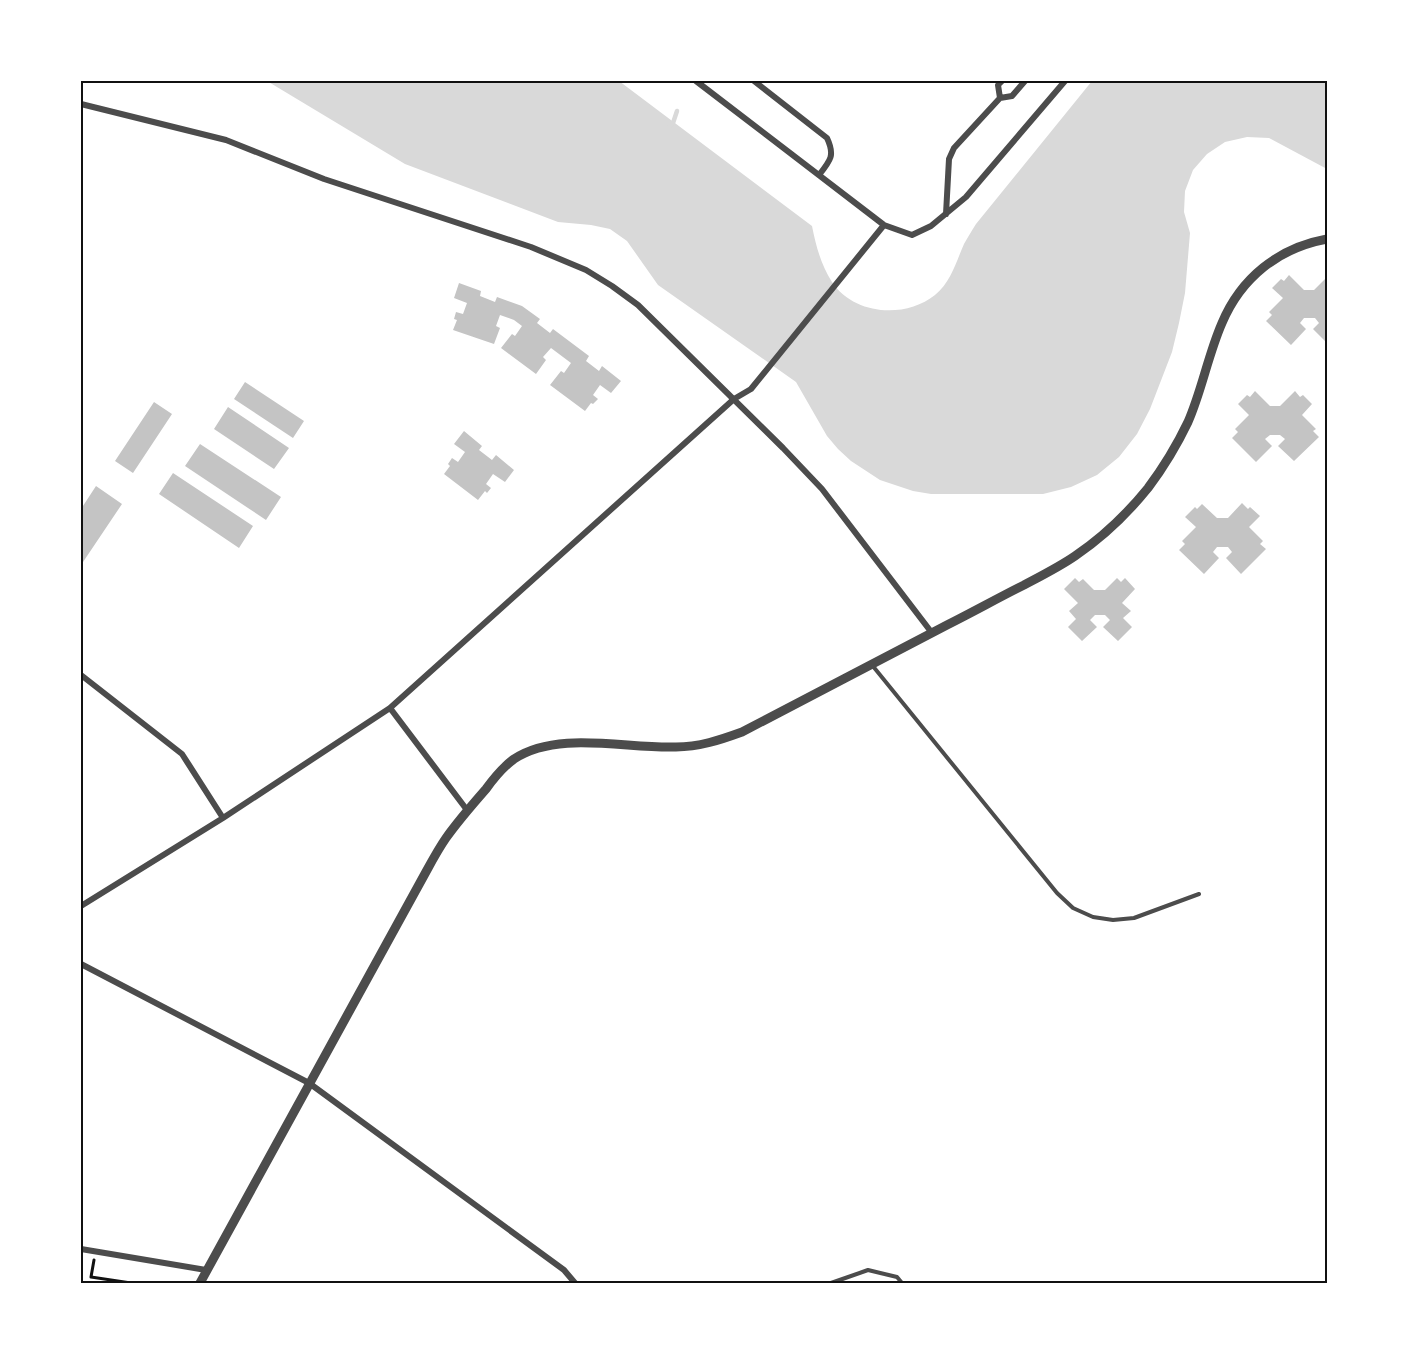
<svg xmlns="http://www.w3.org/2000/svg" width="1408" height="1364" font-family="'Varela Round',sans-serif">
<rect width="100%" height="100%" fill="#fff"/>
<!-- water -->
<path fill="#d9d9d9" d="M 267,81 L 619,81 L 812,226 C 816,246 821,265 832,282 C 854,315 905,319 935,295 C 951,282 956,262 964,244 C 968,237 972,230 976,224 L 1092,81 L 1327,81 L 1327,169 L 1269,138 L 1247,137 L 1225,142 L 1207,154 L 1193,170 L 1185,191 L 1184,212 L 1190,233 L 1185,293 L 1179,323 L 1172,352 L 1150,409 L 1137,434 L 1119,457 L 1097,475 L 1071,487 L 1043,494 L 931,494 L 913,491 L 880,480 L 851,461 L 838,449 L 827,436 L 796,382 L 658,285 L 627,241 L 610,229 L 591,225 L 558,222 L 405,164 Z"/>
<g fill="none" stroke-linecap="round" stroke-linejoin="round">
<!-- stream -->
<path stroke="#d9d9d9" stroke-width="4.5" d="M 669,127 L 673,123 L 677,111"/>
</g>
<!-- building -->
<path fill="#c4c4c4" d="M 1289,275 L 1304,290 L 1314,290 L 1327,277 L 1327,343 L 1313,329 L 1319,323 L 1315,318 L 1304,318 L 1300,323 L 1306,329 L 1291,345 L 1266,321 L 1272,315 L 1269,312 L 1283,298 L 1272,288 L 1281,279 L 1284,281 Z
M 459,283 L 481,291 L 480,296 L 495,302 L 497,297 L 522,306 L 540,319 L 537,323 L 550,333 L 553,329 L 589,356 L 586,361 L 599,371 L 602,366 L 621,381 L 611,393 L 600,385 L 593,395 L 598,399 L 593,404 L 591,403 L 585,411 L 550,385 L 561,371 L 564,373 L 571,363 L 551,348 L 543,357 L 546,360 L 536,374 L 501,348 L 512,334 L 515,336 L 522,326 L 514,320 L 500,315 L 496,326 L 500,328 L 494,344 L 453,330 L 457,320 L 454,319 L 456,312 L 463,314 L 467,303 L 454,298 Z
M 245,382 L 304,421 L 293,438 L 234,399 Z
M 1255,391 L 1270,406 L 1280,406 L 1295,391 L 1300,397 L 1303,395 L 1312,404 L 1302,415 L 1316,429 L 1313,431 L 1319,437 L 1294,461 L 1278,446 L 1285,439 L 1280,435 L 1270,435 L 1265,439 L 1272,446 L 1256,462 L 1232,438 L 1238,432 L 1235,429 L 1249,415 L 1238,404 L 1247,395 L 1250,397 Z
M 154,402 L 172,414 L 133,473 L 115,461 Z
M 228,407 L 289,448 L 274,469 L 214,429 Z
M 464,431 L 482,446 L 479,450 L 492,460 L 496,455 L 514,470 L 505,482 L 493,474 L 486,484 L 491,488 L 487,493 L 485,491 L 478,500 L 444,474 L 450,466 L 448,464 L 452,458 L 458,462 L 465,452 L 454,444 Z
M 200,444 L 281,497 L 266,520 L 185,466 Z
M 173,473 L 253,526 L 239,548 L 159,494 Z
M 96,486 L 122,504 L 81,565 L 81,509 Z
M 1242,503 L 1248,509 L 1250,507 L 1260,516 L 1249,527 L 1263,541 L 1260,544 L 1266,549 L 1241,574 L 1226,558 L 1232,552 L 1228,547 L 1217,547 L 1213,552 L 1219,558 L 1204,574 L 1179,550 L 1185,544 L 1182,541 L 1196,527 L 1185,517 L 1195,507 L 1197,509 L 1202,504 L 1217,518 L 1228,518 Z
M 1075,578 L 1079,582 L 1083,579 L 1094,590 L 1105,590 L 1117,578 L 1121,582 L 1125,578 L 1135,589 L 1122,603 L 1131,611 L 1123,618 L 1132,627 L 1118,641 L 1103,627 L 1110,620 L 1105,615 L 1095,615 L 1090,620 L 1097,627 L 1082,641 L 1068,627 L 1076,619 L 1069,611 L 1078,603 L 1064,589 Z"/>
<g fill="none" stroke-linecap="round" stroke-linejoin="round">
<!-- path -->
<path stroke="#111" stroke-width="3" d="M 94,1260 L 91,1277 L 131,1283"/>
<!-- service -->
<path stroke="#4c4c4c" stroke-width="4" d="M 872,665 L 1057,893 L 1073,908 L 1093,917 L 1113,920 L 1134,918 L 1199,894
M 831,1283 L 868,1270 L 897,1277 L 902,1283"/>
<!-- minor -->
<path stroke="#4c4c4c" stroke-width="6" d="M 696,81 L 884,225 L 912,235 L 931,226 L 966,197 L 1065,81
M 754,81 L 827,138 C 835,155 831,160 819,175
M 1000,98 L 998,85 L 1002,81
M 81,104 L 226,140 L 324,179 L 531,247 L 586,270 L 612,286 L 638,305 L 783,448 L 822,489 L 932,633
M 946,214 L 949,159 L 954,148 L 1000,98 L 1012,96 L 1025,81
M 81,675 L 182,754 L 223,818
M 390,708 L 467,810
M 81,906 L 223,818 L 390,708 L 734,399 L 751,389 L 884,225
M 81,964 L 309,1083 L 564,1270 L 575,1283
M 81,1249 L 206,1270"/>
<!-- tertiary -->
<path stroke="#4c4c4c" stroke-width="9" d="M 200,1283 L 427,870 C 433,859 439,848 446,838 C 458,821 472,805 486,789 C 494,778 503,767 514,759 C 558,730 626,749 676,747 C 699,747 720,740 742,732 C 810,696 879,661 947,625 C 973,612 998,598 1024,585 C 1041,576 1059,567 1075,556 C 1103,537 1127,514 1148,488 C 1163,468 1177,445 1188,422 C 1202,390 1208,355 1222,323 C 1241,278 1278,248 1327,239"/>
</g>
<!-- border -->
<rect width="1408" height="1364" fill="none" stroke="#ffffff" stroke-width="165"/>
<rect x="82" y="82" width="1244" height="1200" fill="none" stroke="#111" stroke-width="2"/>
</svg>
